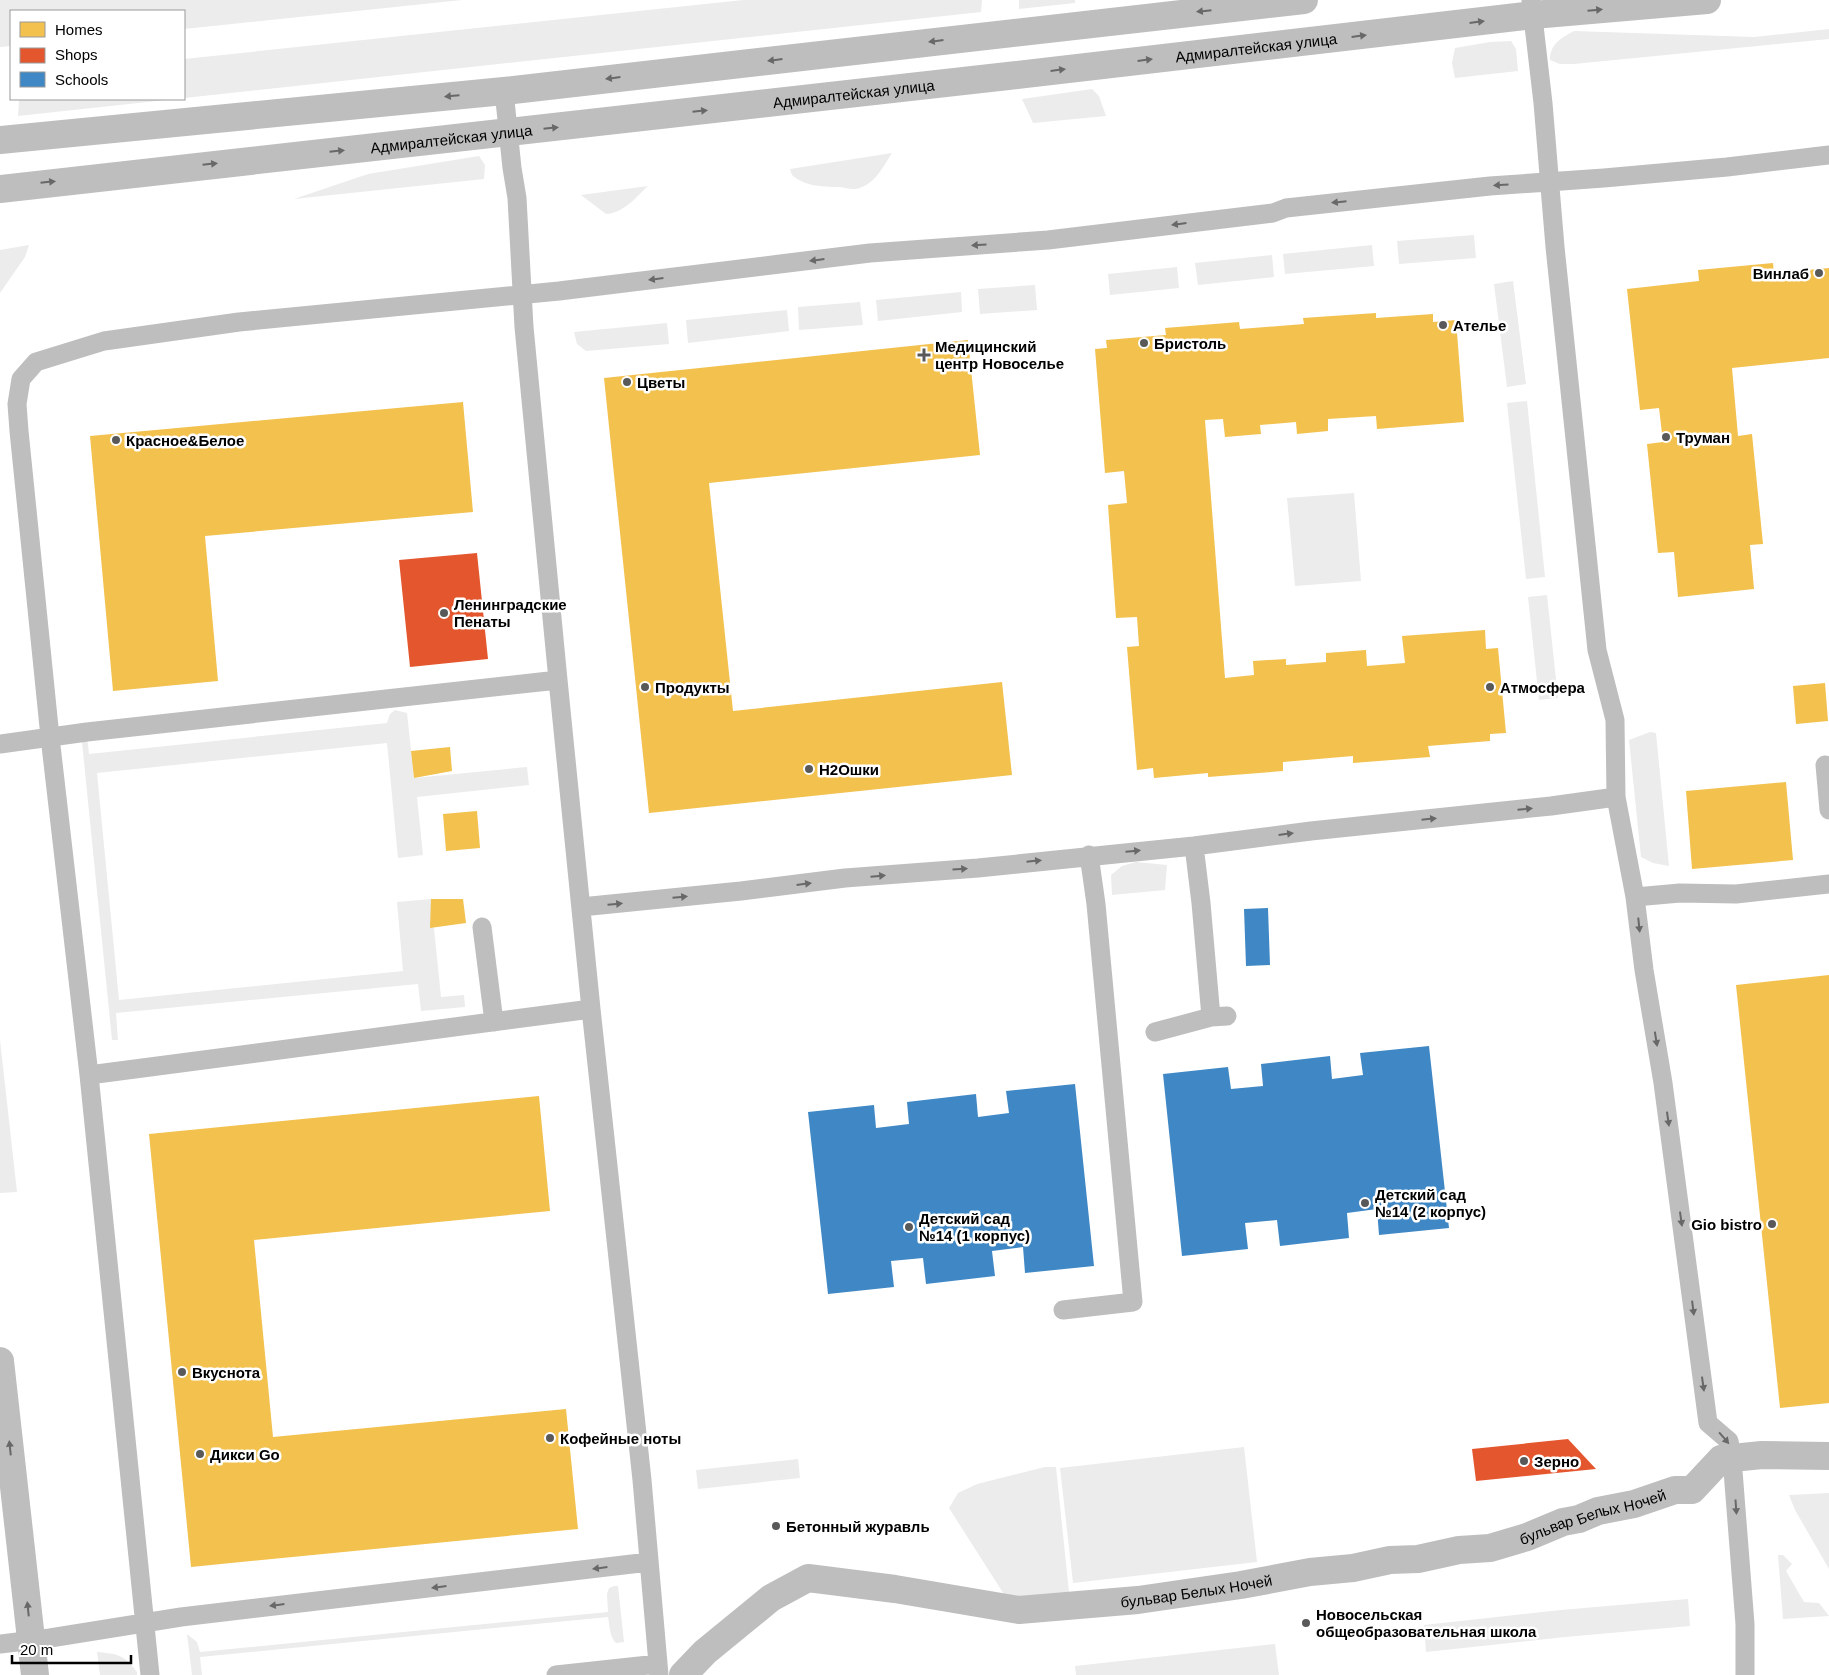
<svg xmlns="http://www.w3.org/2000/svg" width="1829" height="1675" font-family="Helvetica,sans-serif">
<rect width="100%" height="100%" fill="#fff"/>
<!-- green -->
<path fill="#ececec" d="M 0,0 L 462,0 L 184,29 L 184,11 L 11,11 L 11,46 L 0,47 Z
M 743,0 L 982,0 L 981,12 L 18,116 L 19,99 L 184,99 L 184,59 Z
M 1019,0 L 1075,0 L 1075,3 L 1019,9 Z
M 1829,29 L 1829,39 L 1574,64 L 1560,64 L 1550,60 C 1550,44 1561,38 1574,31 L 1754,37 Z
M 1511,41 L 1516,49 L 1518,71 L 1455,78 L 1452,63 L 1455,48 L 1490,42 Z
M 1092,89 L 1099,96 L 1106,116 L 1033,123 L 1022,99 Z
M 892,153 C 884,165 876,182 862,187 C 854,191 847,188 839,187 C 823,187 804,186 792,175 L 790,169 Z
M 479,156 L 485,165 L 484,179 L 294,199 L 368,174 Z
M 648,186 C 636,197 624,213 606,214 L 581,195 Z
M 1474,235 L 1476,258 L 1399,264 L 1397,241 Z
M 29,245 L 25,257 L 0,293 L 0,250 Z
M 1372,245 L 1374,266 L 1285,274 L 1283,254 Z
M 1272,255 L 1274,277 L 1198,285 L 1195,263 Z
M 1177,267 L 1179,288 L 1110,295 L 1108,274 Z
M 1513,281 L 1526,384 L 1507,387 L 1494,284 Z
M 1035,285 L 1037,310 L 980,314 L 978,289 Z
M 961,292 L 962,312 L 878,321 L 876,300 Z
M 860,302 L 863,325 L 799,330 L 798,307 Z
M 787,310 L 789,331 L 688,343 L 686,320 Z
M 667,323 L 669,344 L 586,351 L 577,344 L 574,332 Z
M 1527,401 L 1545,577 L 1526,579 L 1507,403 Z
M 1354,493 L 1361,581 L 1295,586 L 1287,498 Z
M 1547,595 L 1558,698 L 1539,700 L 1528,597 Z
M 395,710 L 407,713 L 414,778 L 527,767 L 529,785 L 417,797 L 423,855 L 398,858 L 387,743 L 97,773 L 119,1000 L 403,971 L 397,902 L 431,899 L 441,997 L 464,995 L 465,1007 L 421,1011 L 418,984 L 116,1013 L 118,1040 L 112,1040 L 82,742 L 87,735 L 89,754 L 387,723 L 390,714 Z
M 1650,732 L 1656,733 L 1669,866 L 1653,863 L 1641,857 L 1629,740 Z
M 1136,862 L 1167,865 L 1165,890 L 1112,895 L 1111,875 L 1122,866 Z
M 0,1040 L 17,1192 L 0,1193 Z
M 1244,1447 L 1257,1562 L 1073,1583 L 1060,1468 Z
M 798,1459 L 800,1478 L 698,1489 L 696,1470 Z
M 1045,1467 L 1056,1467 L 1069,1592 L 1007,1599 L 949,1508 L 958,1493 L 977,1484 Z
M 1829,1493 L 1829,1569 L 1795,1510 L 1789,1495 Z
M 1778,1555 L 1783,1555 L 1792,1564 L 1786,1571 L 1804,1602 L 1819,1603 L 1829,1616 L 1783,1619 Z
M 614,1586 L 618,1586 L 624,1642 L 616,1643 C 609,1636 610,1626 608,1617 L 200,1657 L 202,1675 L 192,1675 L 187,1634 L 197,1642 L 200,1652 L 608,1612 L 607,1594 L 609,1588 Z
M 1688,1599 L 1690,1626 L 1565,1637 L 1426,1652 L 1424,1625 L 1561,1610 Z
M 1275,1644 L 1279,1675 L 1076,1675 L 1075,1666 Z
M 97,1652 C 119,1654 124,1655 137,1672 L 137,1675 L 100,1675 Z"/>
<!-- homes -->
<path fill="#f2c14e" d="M 1773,263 L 1774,273 L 1829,268 L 1829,358 L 1732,368 L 1738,436 L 1752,434 L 1763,544 L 1750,545 L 1754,589 L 1678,597 L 1674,552 L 1658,553 L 1647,444 L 1663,442 L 1659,408 L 1640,410 L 1627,289 L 1699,281 L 1698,270 Z
M 1376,313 L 1376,318 L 1433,314 L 1433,322 L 1456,320 L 1464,422 L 1377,429 L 1376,416 L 1328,419 L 1328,431 L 1297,434 L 1296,422 L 1260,425 L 1261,434 L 1225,437 L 1223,419 L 1205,420 L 1225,678 L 1254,675 L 1253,661 L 1286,659 L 1286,665 L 1326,662 L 1326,653 L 1366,650 L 1367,666 L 1405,663 L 1402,636 L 1485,630 L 1486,649 L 1498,648 L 1506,733 L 1490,734 L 1490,741 L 1428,746 L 1430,757 L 1353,763 L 1353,756 L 1283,762 L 1283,771 L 1208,777 L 1208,773 L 1154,778 L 1153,768 L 1137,770 L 1127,647 L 1139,646 L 1137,617 L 1116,618 L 1108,505 L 1127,503 L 1124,471 L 1105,473 L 1095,349 L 1107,348 L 1106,340 L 1166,335 L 1165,328 L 1239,322 L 1240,329 L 1304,324 L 1303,318 Z
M 968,340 L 980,455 L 709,483 L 733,711 L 1002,682 L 1012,775 L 649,813 L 604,378 Z
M 463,402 L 473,512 L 205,536 L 218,681 L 113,691 L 90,436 Z
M 1825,683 L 1828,721 L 1796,724 L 1793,686 Z
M 450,747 L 452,771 L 414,778 L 411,751 Z
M 1786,782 L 1793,860 L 1692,869 L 1686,791 Z
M 477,811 L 480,848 L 446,851 L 443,814 Z
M 431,899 L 463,899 L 466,923 L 430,928 Z
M 1829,975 L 1829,1403 L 1780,1408 L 1736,985 Z
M 539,1096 L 550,1211 L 254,1240 L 273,1437 L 566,1409 L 578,1529 L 191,1567 L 149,1134 Z"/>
<!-- shops -->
<path fill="#e4572e" d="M 477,553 L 488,659 L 410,667 L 399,560 Z
M 1568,1439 L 1596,1469 L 1476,1481 L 1472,1449 Z"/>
<!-- schools -->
<path fill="#3f88c5" d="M 1268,908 L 1270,965 L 1246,966 L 1244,909 Z
M 1429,1046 L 1449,1228 L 1379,1235 L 1377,1209 L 1347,1213 L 1349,1238 L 1280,1246 L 1277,1220 L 1245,1223 L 1248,1249 L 1182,1256 L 1163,1074 L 1228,1067 L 1231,1089 L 1263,1086 L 1261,1064 L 1330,1056 L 1332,1079 L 1363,1075 L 1360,1053 Z
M 1075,1084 L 1094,1266 L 1025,1273 L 1023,1247 L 992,1251 L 995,1276 L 926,1284 L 923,1258 L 891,1261 L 894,1287 L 828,1294 L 808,1112 L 874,1105 L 876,1128 L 909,1124 L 907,1102 L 976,1094 L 978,1117 L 1009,1113 L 1006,1091 Z"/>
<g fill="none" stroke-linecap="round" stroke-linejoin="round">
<!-- lane -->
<path stroke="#bebebe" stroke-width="19" d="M 1531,0 L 1543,103 L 1555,247 L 1597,650 L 1615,720 L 1616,797 L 1635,897 L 1644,970 L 1663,1083 L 1708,1423 L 1729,1441 L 1732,1458 L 1745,1624 L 1745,1675
M 504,91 L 512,168 L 517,198 L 524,327 L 558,680
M 0,744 L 87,732 L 558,680 L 591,1009 L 642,1480 L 659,1675
M 1825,765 L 1829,810
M 1194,846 L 1201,903 L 1211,1017
M 1635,897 L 1680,893 L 1736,894 L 1829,884
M 581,907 L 741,891 L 845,878 L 978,868 L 1194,846 L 1311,831 L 1551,806 L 1616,797
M 482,927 L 494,1022
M 1155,1032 L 1211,1017 L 1227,1016
M 89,1075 L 591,1009
M 1063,1310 L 1133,1302 L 1096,904 L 1089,855
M 0,1644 L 50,1638 L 181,1617 L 649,1562
M 150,1675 L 89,1075 L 50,737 L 19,431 L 17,404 L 21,379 L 36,362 L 104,341 L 239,322 L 559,291 L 870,253 L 1048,240 L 1273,213 L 1286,208 L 1490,186 L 1604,178 L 1727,167 L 1829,155
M 556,1675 L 658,1664"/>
<!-- street -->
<g stroke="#bebebe" stroke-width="28">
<path d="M 0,140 L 504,91 L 1304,0"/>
<path id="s1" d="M 0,189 L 1008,76 L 1533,15 L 1707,0"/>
<path d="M 0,1361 L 35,1675"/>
<path d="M 1742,1457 L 1762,1455 L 1829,1456"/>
<path id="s2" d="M 683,1675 L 705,1652 L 771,1598 L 808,1578 L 895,1589 L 1019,1610 L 1138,1600 L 1241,1585 L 1310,1572 L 1353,1568 L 1390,1560 L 1418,1559 L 1459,1550 L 1490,1548 L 1527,1537 L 1563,1522 L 1579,1519 L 1598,1511 L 1634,1504 L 1675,1490 L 1692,1490 L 1721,1459"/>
</g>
</g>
<!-- one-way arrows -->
<defs><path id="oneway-solid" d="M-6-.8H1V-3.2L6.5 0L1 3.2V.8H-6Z" transform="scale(1.25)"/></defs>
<g fill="#686868">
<use href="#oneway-solid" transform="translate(1595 10) rotate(-5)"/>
<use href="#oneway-solid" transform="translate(1204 11) rotate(174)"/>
<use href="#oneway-solid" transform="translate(1477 22) rotate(-7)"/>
<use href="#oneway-solid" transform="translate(1359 36) rotate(-7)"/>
<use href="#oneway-solid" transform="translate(936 41) rotate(173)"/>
<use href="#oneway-solid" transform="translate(775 60) rotate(173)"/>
<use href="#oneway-solid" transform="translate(1145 60) rotate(-7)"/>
<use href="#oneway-solid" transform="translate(1058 70) rotate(-7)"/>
<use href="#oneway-solid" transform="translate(613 78) rotate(173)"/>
<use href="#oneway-solid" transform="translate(452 96) rotate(175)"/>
<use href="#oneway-solid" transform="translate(700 111) rotate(-6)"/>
<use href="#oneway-solid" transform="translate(551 128) rotate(-6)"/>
<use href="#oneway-solid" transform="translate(337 151) rotate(-6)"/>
<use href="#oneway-solid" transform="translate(210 164) rotate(-6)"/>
<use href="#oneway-solid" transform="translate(48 182) rotate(-6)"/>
<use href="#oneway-solid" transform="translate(1501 185) rotate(177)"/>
<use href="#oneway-solid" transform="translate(1339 202) rotate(174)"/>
<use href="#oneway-solid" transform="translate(1179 224) rotate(173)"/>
<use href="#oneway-solid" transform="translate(979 245) rotate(176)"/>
<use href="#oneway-solid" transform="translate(817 260) rotate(173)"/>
<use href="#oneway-solid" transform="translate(656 279) rotate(173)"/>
<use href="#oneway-solid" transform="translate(1525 809) rotate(-6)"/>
<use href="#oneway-solid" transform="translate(1429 819) rotate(-6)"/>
<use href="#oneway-solid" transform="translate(1286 834) rotate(-7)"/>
<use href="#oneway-solid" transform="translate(1133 851) rotate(-5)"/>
<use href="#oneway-solid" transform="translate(1034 861) rotate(-6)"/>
<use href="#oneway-solid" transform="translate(960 869) rotate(-4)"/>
<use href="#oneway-solid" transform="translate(878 876) rotate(-5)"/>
<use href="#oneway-solid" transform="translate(804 884) rotate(-7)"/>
<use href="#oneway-solid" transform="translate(680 897) rotate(-5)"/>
<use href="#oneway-solid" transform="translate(615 904) rotate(-5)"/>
<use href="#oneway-solid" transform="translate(1639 925) rotate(84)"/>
<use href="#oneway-solid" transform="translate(1656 1039) rotate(81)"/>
<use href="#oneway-solid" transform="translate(1668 1119) rotate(82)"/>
<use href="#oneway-solid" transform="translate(1681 1219) rotate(82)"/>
<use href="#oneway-solid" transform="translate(1693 1308) rotate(83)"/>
<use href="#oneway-solid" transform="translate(1703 1384) rotate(82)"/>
<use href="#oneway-solid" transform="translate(1724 1438) rotate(49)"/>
<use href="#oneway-solid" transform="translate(10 1448) rotate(-96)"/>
<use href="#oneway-solid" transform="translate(1736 1507) rotate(86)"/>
<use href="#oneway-solid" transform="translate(600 1568) rotate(173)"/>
<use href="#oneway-solid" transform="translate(439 1587) rotate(173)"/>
<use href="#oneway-solid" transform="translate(277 1605) rotate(173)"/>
<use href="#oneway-solid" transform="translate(28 1609) rotate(-96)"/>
</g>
<!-- markers -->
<g fill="#595959" stroke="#fff" stroke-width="2">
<circle cx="1819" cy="273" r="5"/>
<circle cx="1443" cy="325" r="5"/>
<circle cx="1144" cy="343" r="5"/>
<path d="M921.5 347.5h5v5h5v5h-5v5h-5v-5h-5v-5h5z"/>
<circle cx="627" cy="382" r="5"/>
<circle cx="1666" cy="437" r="5"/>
<circle cx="116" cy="440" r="5"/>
<circle cx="444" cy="613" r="5"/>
<circle cx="645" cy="687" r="5"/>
<circle cx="1490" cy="687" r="5"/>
<circle cx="809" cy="769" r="5"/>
<circle cx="1365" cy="1203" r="5"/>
<circle cx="1772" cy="1224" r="5"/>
<circle cx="909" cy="1227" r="5"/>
<circle cx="182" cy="1372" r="5"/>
<circle cx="550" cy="1438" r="5"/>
<circle cx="200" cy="1454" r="5"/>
<circle cx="1524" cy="1461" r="5"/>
<circle cx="776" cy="1526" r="5"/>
<circle cx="1306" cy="1623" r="5"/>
</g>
<g text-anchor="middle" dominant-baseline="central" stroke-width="5" stroke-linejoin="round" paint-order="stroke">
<!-- street labels -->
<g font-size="15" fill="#000" stroke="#fff">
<text stroke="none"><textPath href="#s1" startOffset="1264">Адмиралтейская улица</textPath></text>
<text stroke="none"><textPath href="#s1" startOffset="859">Адмиралтейская улица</textPath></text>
<text stroke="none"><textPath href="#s1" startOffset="454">Адмиралтейская улица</textPath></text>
<text stroke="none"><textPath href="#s2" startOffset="956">бульвар Белых Ночей</textPath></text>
<text stroke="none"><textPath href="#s2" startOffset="551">бульвар Белых Ночей</textPath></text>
</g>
<!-- poi labels -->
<g font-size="15" font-weight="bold" fill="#000" stroke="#fff" text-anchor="start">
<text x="1809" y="273" text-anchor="end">Винлаб</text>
<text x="1453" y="325">Ателье</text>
<text x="1154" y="343">Бристоль</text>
<text x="935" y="346">Медицинский<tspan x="935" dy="17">центр Новоселье</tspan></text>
<text x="637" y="382">Цветы</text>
<text x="1676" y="437">Труман</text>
<text x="126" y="440">Красное&amp;Белое</text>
<text x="454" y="604">Ленинградские<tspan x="454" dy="17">Пенаты</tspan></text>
<text x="655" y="687">Продукты</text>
<text x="1500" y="687">Атмосфера</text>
<text x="819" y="769">H2Oшки</text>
<text x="1375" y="1194">Детский сад<tspan x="1375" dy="17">№14 (2 корпус)</tspan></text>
<text x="919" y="1218">Детский сад<tspan x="919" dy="17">№14 (1 корпус)</tspan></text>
<text x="1762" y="1224" text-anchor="end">Gio bistro</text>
<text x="192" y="1372">Вкуснота</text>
<text x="560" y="1438">Кофейные ноты</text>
<text x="210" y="1454">Дикси Go</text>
<text x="1534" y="1461">Зерно</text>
<text x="786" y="1526">Бетонный журавль</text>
<text x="1316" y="1614">Новосельская<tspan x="1316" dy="17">общеобразовательная школа</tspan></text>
</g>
</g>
<!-- legend -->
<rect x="10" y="10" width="175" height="90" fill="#ffffff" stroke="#999999"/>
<rect x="20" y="22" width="25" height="15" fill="#f2c14e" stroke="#999999"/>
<text x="55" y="35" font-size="15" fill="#000000">Homes</text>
<rect x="20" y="48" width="25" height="15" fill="#e4572e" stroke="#999999"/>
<text x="55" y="60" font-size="15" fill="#000000">Shops</text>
<rect x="20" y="72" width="25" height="15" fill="#3f88c5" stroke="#999999"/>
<text x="55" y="85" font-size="15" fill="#000000">Schools</text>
<!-- scale -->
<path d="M12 1655v8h119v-8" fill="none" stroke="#000000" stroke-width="2.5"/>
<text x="20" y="1655" font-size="15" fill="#000000" stroke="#ffffff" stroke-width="4" paint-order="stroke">20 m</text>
</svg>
